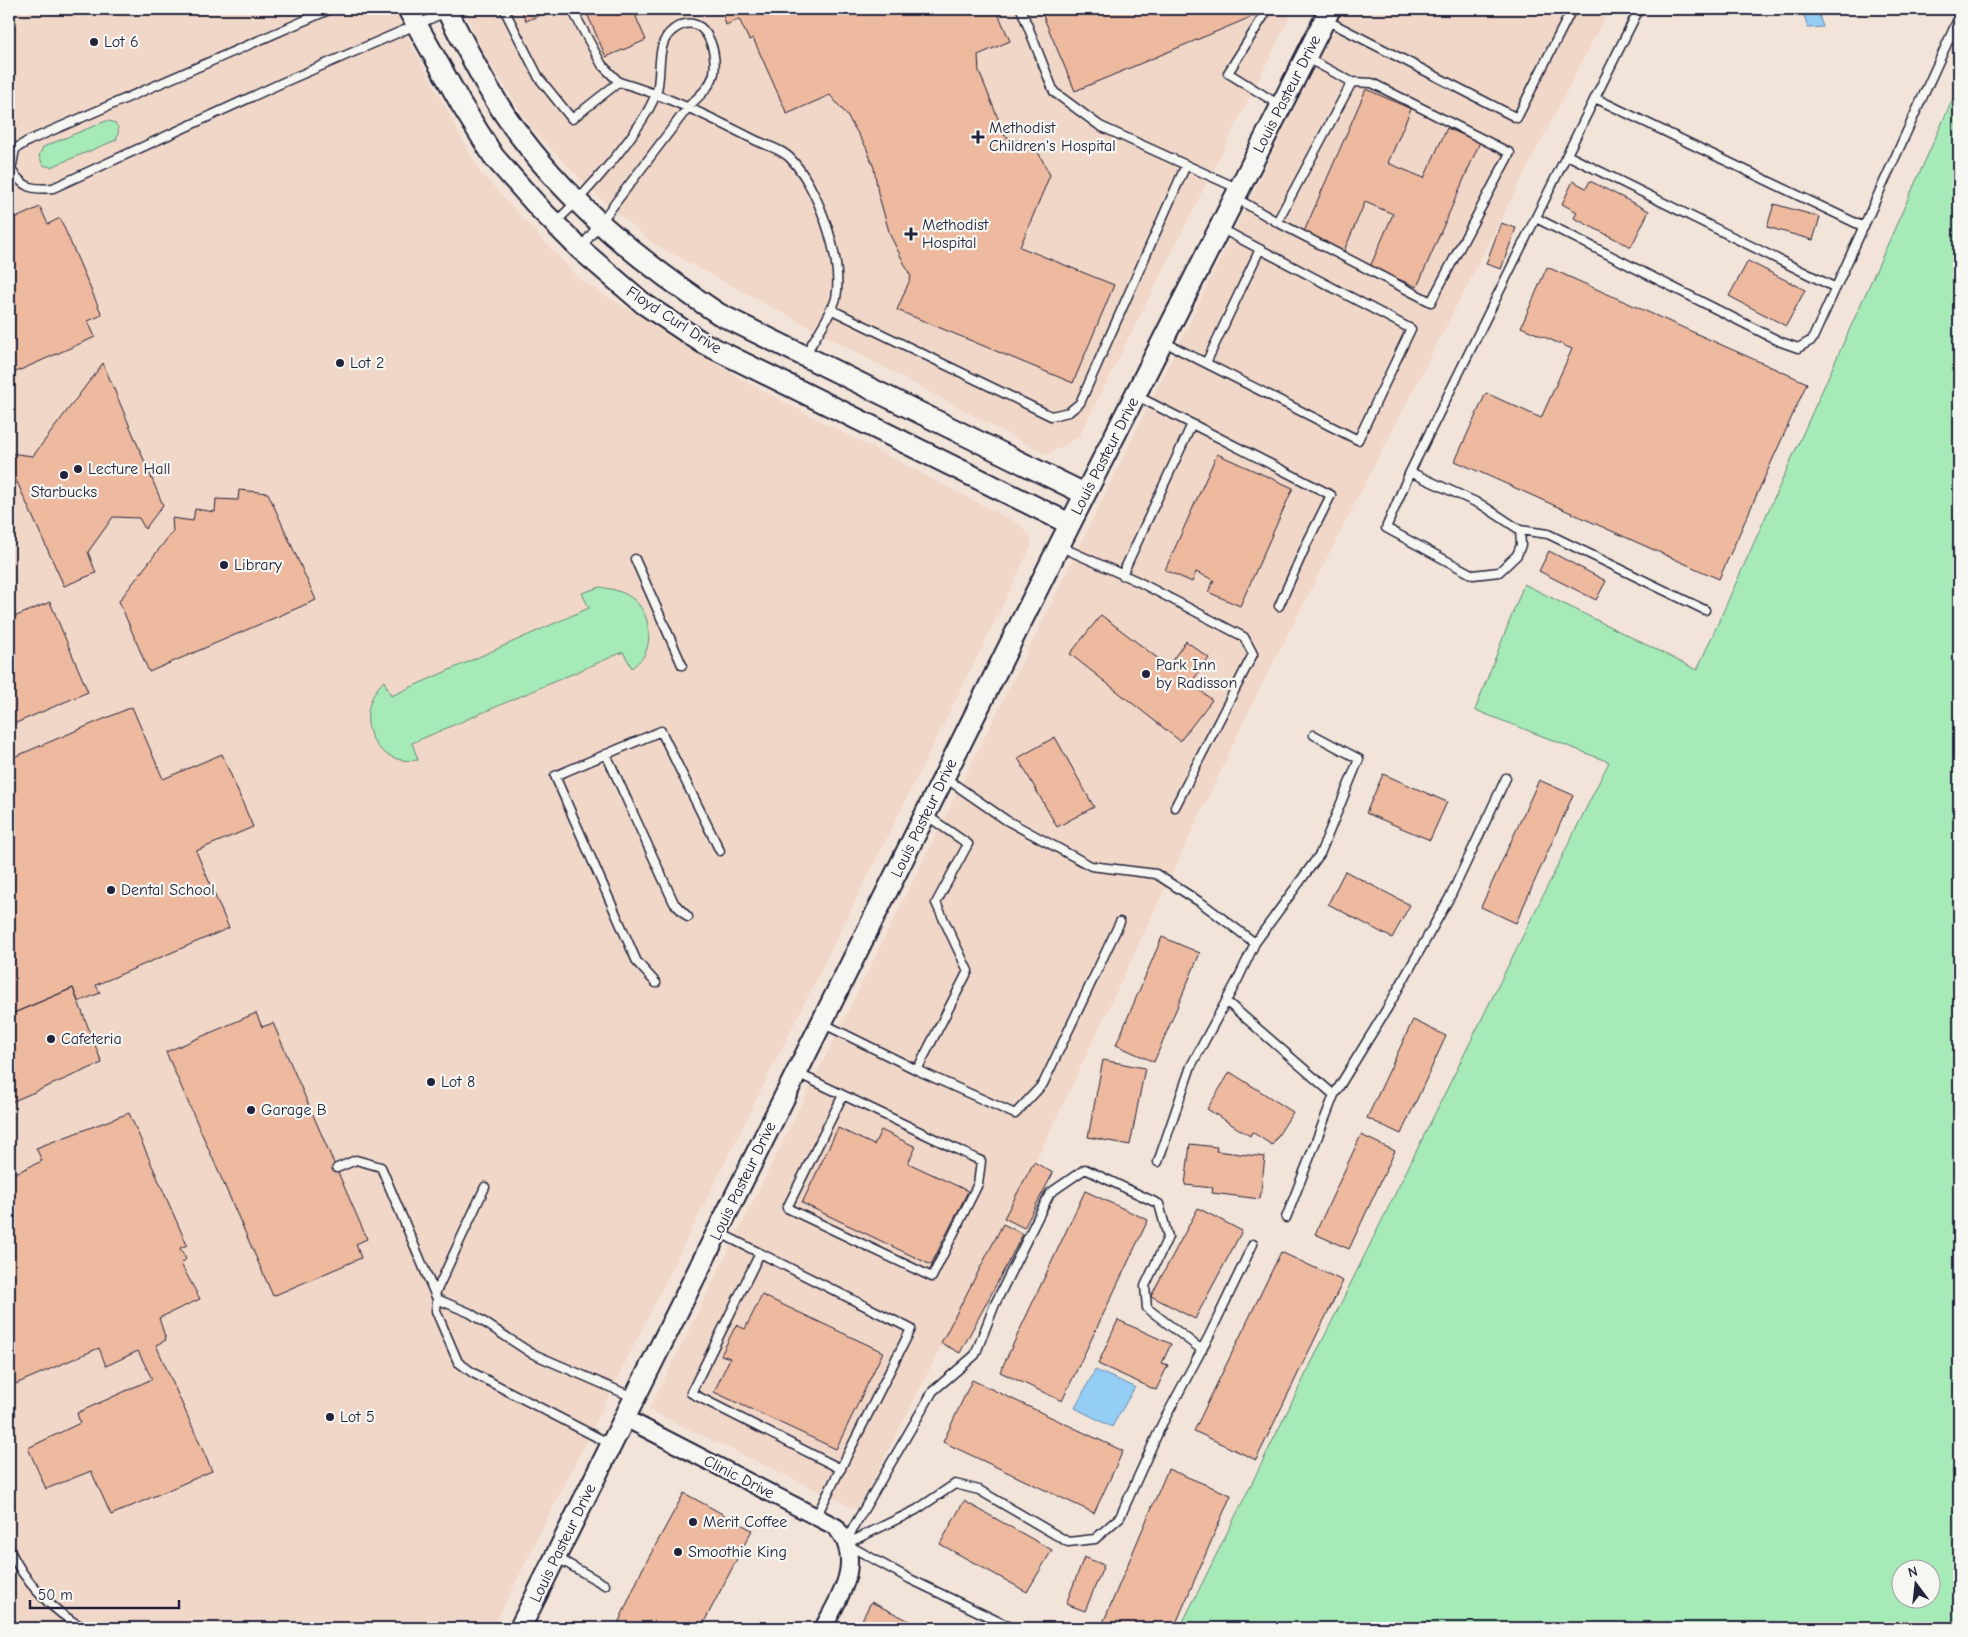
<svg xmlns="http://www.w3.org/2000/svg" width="1968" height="1637" font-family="'Comic Neue',sans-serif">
<rect width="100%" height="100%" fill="#f3e4d9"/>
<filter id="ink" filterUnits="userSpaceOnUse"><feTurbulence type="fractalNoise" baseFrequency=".02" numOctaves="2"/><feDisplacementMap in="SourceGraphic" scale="10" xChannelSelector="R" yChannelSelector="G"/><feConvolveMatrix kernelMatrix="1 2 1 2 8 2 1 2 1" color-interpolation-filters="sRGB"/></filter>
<g filter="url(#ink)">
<!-- built -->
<path fill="#f1d7c8" d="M 9,9 L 393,9 L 480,172 L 579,279 L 744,381 L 1019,524 L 1031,537 L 1031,546 L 997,617 L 493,1628 L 9,1628 Z
M 464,9 L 1294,9 L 1079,437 L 1047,455 L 654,244 L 595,194 L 532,129 L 483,53 Z
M 1343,9 L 1609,9 L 1257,694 L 1048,1136 L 858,1510 L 649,1410 L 1055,596 Z"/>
<!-- green -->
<path fill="#a6ebb7" stroke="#648679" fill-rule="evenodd" d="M 1959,85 L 1959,1628 L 1180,1628 L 1609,762 L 1475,710 L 1524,584 L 1697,670 ZM 1900,1570 L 1930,1570 L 1930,1600 L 1900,1600 Z
M 106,121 C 118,121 121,129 116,140 L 51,167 L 43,165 L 39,156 L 43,147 Z
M 600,587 C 612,589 623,591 633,599 C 649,611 654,640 643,657 C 640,661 635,665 632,668 L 623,652 L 412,743 L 418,760 C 371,767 351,713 384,681 L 391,696 L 589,608 L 582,593 Z"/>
<!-- water -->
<path fill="#95cef5" stroke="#6789ab" d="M 1802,9 L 1817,9 L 1823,27 L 1808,28 Z
M 1095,1370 L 1135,1387 L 1112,1427 L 1075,1408 Z"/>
<!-- building -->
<path fill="#edb99f" stroke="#22223b" d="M 521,9 L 554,9 L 526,21 Z
M 585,9 L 646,9 L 636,17 L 646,40 L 606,57 Z
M 721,9 L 996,9 L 1010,41 L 978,55 L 979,71 L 1005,136 L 1036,148 L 1050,175 L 1020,247 L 1114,285 L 1073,383 L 897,310 L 911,277 L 890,235 L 878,193 L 874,168 L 866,147 L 846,114 L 830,95 L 787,114 L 753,38 L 749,40 L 739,19 L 726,25 Z
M 1040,9 L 1262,9 L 1263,12 L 1075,91 Z
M 1366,89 L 1411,109 L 1388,163 L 1424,178 L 1447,128 L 1480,142 L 1417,287 L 1370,267 L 1393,214 L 1365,202 L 1344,251 L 1303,234 Z
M 1573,181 L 1586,188 L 1590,181 L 1649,211 L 1631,247 L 1574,218 L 1577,212 L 1562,204 Z
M 1774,204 L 1820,217 L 1813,240 L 1767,227 Z
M 40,207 L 48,224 L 60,218 L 102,315 L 88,321 L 95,337 L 9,375 L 9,221 Z
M 1501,223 L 1516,228 L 1501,269 L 1486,264 Z
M 1748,261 L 1805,290 L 1786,326 L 1729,296 Z
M 1547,267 L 1807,383 L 1719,579 L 1455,461 L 1486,393 L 1541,418 L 1572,349 L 1521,327 Z
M 103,363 L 163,505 L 145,529 L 139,518 L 113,517 L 88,552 L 96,573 L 64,586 L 17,482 L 9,486 L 9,453 L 33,456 Z
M 1217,454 L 1293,488 L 1240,606 L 1208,592 L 1214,580 L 1196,572 L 1192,582 L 1165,570 Z
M 239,490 L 268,493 L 316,600 L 149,672 L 119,601 L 173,531 L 172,518 L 193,521 L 195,509 L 215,512 L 216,499 L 238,500 Z
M 1549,551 L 1606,581 L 1596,600 L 1539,571 Z
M 50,602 L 88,692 L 9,726 L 9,619 Z
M 1101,615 L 1168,666 L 1186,641 L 1209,658 L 1191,683 L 1212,700 L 1180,741 L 1070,654 Z
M 132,707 L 163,779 L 222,754 L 253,827 L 196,851 L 229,928 L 96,985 L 100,993 L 78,1002 L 73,988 L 9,1015 L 9,744 L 14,757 Z
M 1055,737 L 1094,807 L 1057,827 L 1018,758 Z
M 1383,774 L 1447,802 L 1430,840 L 1366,813 Z
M 1539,780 L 1573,795 L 1516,923 L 1481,907 Z
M 1345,871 L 1410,905 L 1392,938 L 1328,904 Z
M 1162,937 L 1200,953 L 1154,1062 L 1116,1045 Z
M 73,988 L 102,1063 L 9,1103 L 9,1015 Z
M 256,1013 L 262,1027 L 273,1023 L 367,1239 L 356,1244 L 361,1258 L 273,1296 L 166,1052 Z
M 1413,1020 L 1446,1036 L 1401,1134 L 1367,1118 Z
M 1103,1060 L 1145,1068 L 1130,1145 L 1088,1137 Z
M 1230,1072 L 1293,1112 L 1272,1145 L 1252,1132 L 1250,1136 L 1207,1109 Z
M 129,1113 L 187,1245 L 180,1248 L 186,1259 L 181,1264 L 200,1299 L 159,1318 L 166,1340 L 156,1345 L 212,1471 L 111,1515 L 91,1471 L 46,1489 L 28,1448 L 80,1423 L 77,1413 L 152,1379 L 138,1351 L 106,1366 L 99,1348 L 11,1386 L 9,1381 L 9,1176 L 42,1161 L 36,1148 Z
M 838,1128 L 874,1145 L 881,1130 L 916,1147 L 908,1163 L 968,1191 L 931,1265 L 802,1203 Z
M 1361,1135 L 1395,1151 L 1349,1249 L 1315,1234 Z
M 1190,1144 L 1217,1147 L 1216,1151 L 1265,1157 L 1260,1199 L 1212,1193 L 1213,1188 L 1185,1185 Z
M 1034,1162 L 1053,1173 L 1024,1228 L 1004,1218 Z
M 1085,1191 L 1148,1220 L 1062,1401 L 1000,1372 Z
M 1198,1208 L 1242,1231 L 1195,1319 L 1151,1296 Z
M 1003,1224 L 1023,1234 L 960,1353 L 941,1343 Z
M 1281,1252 L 1343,1281 L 1256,1460 L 1194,1431 Z
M 762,1295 L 883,1352 L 836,1449 L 714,1392 L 730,1358 L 721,1355 L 736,1325 L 745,1329 Z
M 1118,1320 L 1171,1344 L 1162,1363 L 1168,1365 L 1156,1390 L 1098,1364 Z
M 972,1380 L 1123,1451 L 1094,1513 L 943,1442 Z
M 1168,1469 L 1231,1495 L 1174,1628 L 1116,1628 L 1103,1623 Z
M 684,1493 L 752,1530 L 701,1628 L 616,1628 L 642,1570 Z
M 964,1501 L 1052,1550 L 1027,1592 L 940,1544 Z
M 1084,1557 L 1104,1565 L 1085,1611 L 1066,1604 Z
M 871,1602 L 924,1628 L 858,1628 Z"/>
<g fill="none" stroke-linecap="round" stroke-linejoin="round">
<defs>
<path id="service" d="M 331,9 L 28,141 L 15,149 L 11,170 C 24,188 31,190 53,188 L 284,82 L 446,12
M 504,9 L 539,78 L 572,119 L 619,82 C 667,96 710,117 755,140 C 765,145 781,149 789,157 C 817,184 844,260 836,298 C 832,314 814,339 805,355
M 1021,9 L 1054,92 L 1100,126 L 1239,189
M 1268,9 L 1228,73 L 1281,106
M 575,15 L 602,65 L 619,82
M 1326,20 L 1517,118 L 1572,9
M 1595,98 L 1864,227
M 1567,155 L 1836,288
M 1236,198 L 1277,222 L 1352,82 L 1307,58
M 1536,218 L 1781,342 L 1798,348 L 1812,340 L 1959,17
M 1277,222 L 1431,302 L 1510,153 L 1372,83 L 1352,82
M 555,223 C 586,193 640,134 656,94 C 663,75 654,44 673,30 C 703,8 718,48 714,73 C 711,87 699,96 689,106 L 581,248
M 830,309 L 1051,416 L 1069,412 L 1080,403 L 1186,165
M 1164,342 L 1358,440 L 1411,329 L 1220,228
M 1206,363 L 1260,249
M 1192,424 L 1331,495 L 1307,543 L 1279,606
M 1410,472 L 1482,505 L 1520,530 L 1521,545 L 1517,555 L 1499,572 L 1473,575 L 1386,528 L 1410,472 L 1639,9
M 1520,530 L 1548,534 L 1705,610
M 1059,546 L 1139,582 L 1244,637 L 1253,654 L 1175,807
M 635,559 L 682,665
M 1122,575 L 1192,424 L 1135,395
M 606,754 L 674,903 L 688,917
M 944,777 L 1006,820 L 1091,866 L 1156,874 L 1203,904 L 1255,943 L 1238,979 L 1191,1066 L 1158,1162
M 1255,943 L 1320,854 L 1359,759 L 1314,735
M 656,983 L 637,962 L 555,776 L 661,731 L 720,851
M 1226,1001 L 1334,1095 L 1286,1218
M 822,1023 L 917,1070 L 968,971 L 936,903 L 968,844 L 926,815
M 917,1070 L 1015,1114 L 1043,1084 L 1120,922
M 797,1073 L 981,1161 L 978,1184 L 932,1277 L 787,1208 L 843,1095
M 1334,1095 L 1388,1007 L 1451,895 L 1506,778
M 337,1168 L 356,1160 L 381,1167 L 437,1299 L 436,1311 L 458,1362 L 473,1373 L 610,1444
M 718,1232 L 911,1329 L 816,1517
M 760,1253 L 691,1393 L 841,1469
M 435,1294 L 485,1187
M 437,1299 L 470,1313 L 531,1353 L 633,1397
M 847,1542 L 853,1528 L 933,1391 L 975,1355 L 995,1304 L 1050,1193 L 1085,1169 L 1159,1204 L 1168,1237 L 1145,1286 L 1147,1308 L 1202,1350
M 846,1544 L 916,1510 L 955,1484 L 979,1490 L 1068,1542 L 1095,1539 L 1120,1517 L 1162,1424 L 1209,1336 L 1253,1244
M 848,1545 L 910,1579 L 1012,1628
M 9,1548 C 23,1581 53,1612 84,1628
M 556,1557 L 605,1585"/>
<path id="minor" d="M 625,1418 L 836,1527 C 839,1532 844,1538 846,1544 C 857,1573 836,1604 823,1628"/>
<path id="tertiary" d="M 408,9 L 461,104 L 494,157 L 541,210 L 580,249 L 644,304 L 703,343 L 1070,524
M 446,9 C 469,52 491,99 521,137 C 575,209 645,265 719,314 L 1085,494
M 520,1628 L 1059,546 L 1330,9"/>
</defs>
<!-- service casing -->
<use href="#service" stroke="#22223b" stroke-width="11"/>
<!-- minor casing -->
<use href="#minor" stroke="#22223b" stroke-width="20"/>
<!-- tertiary casing -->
<use href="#tertiary" stroke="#22223b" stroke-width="24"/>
<!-- service -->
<use href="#service" stroke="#f6f6f2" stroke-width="8"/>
<!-- minor -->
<use href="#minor" stroke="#f6f6f2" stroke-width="16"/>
<!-- tertiary -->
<use href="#tertiary" stroke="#f6f6f2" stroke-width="20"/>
</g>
</g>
<!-- markers -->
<g fill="#22223b" stroke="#f6f6f2" stroke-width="2">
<circle cx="94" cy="42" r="5"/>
<path d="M975.5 129.5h5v5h5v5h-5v5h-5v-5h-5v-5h5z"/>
<path d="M908.5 226.5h5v5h5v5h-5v5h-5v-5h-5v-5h5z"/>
<circle cx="340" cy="363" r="5"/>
<circle cx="78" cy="469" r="5"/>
<circle cx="64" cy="475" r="5"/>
<circle cx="224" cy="565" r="5"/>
<circle cx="1146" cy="674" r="5"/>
<circle cx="111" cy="890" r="5"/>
<circle cx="51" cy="1039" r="5"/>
<circle cx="431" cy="1082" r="5"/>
<circle cx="251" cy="1110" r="5"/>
<circle cx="330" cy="1417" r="5"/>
<circle cx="693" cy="1522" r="5"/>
<circle cx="678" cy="1552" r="5"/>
</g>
<g text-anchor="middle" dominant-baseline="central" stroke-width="4.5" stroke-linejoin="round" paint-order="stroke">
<!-- poi labels -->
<g font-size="16" fill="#22223b" stroke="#f6f6f2" text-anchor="start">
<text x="104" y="42">Lot 6</text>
<text x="989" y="128">Methodist<tspan x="989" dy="18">Children's Hospital</tspan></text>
<text x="922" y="225">Methodist<tspan x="922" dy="18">Hospital</tspan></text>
<text x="350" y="363">Lot 2</text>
<text x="88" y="469">Lecture Hall</text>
<text x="64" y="492" text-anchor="middle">Starbucks</text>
<text x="234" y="565">Library</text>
<text x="1156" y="665">Park Inn<tspan x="1156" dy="18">by Radisson</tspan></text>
<text x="121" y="890">Dental School</text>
<text x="61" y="1039">Cafeteria</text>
<text x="441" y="1082">Lot 8</text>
<text x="261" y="1110">Garage B</text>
<text x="340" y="1417">Lot 5</text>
<text x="703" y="1522">Merit Coffee</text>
<text x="688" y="1552">Smoothie King</text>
</g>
<!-- street labels -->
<g font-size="16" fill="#22223b" stroke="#f6f6f2">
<text transform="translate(1287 94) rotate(-63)">Louis Pasteur Drive</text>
<text transform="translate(674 320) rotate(33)">Floyd Curl Drive</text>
<text transform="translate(1105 456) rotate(-63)">Louis Pasteur Drive</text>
<text transform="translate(924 818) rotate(-64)">Louis Pasteur Drive</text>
<text transform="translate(743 1181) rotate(-64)">Louis Pasteur Drive</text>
<text transform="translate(739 1477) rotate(27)">Clinic Drive</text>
<text transform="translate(563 1543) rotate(-64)">Louis Pasteur Drive</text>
</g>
</g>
<!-- margin -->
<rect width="1968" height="1637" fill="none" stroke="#f6f6f2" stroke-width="30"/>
<rect x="15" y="15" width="1938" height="1607" fill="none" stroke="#22223b" stroke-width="2" filter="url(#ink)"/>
<!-- north arrow -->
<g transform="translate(1916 1584) rotate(345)"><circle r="24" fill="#f6f6f2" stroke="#a1a1a9"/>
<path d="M0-4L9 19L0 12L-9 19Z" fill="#22223b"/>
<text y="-8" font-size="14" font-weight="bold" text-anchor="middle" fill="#22223b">N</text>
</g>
<!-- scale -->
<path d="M30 1600v8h149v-8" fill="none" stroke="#22223b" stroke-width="2.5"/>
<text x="38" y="1600" font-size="15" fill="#22223b" stroke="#f6f6f2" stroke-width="4" paint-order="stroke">50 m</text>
</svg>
